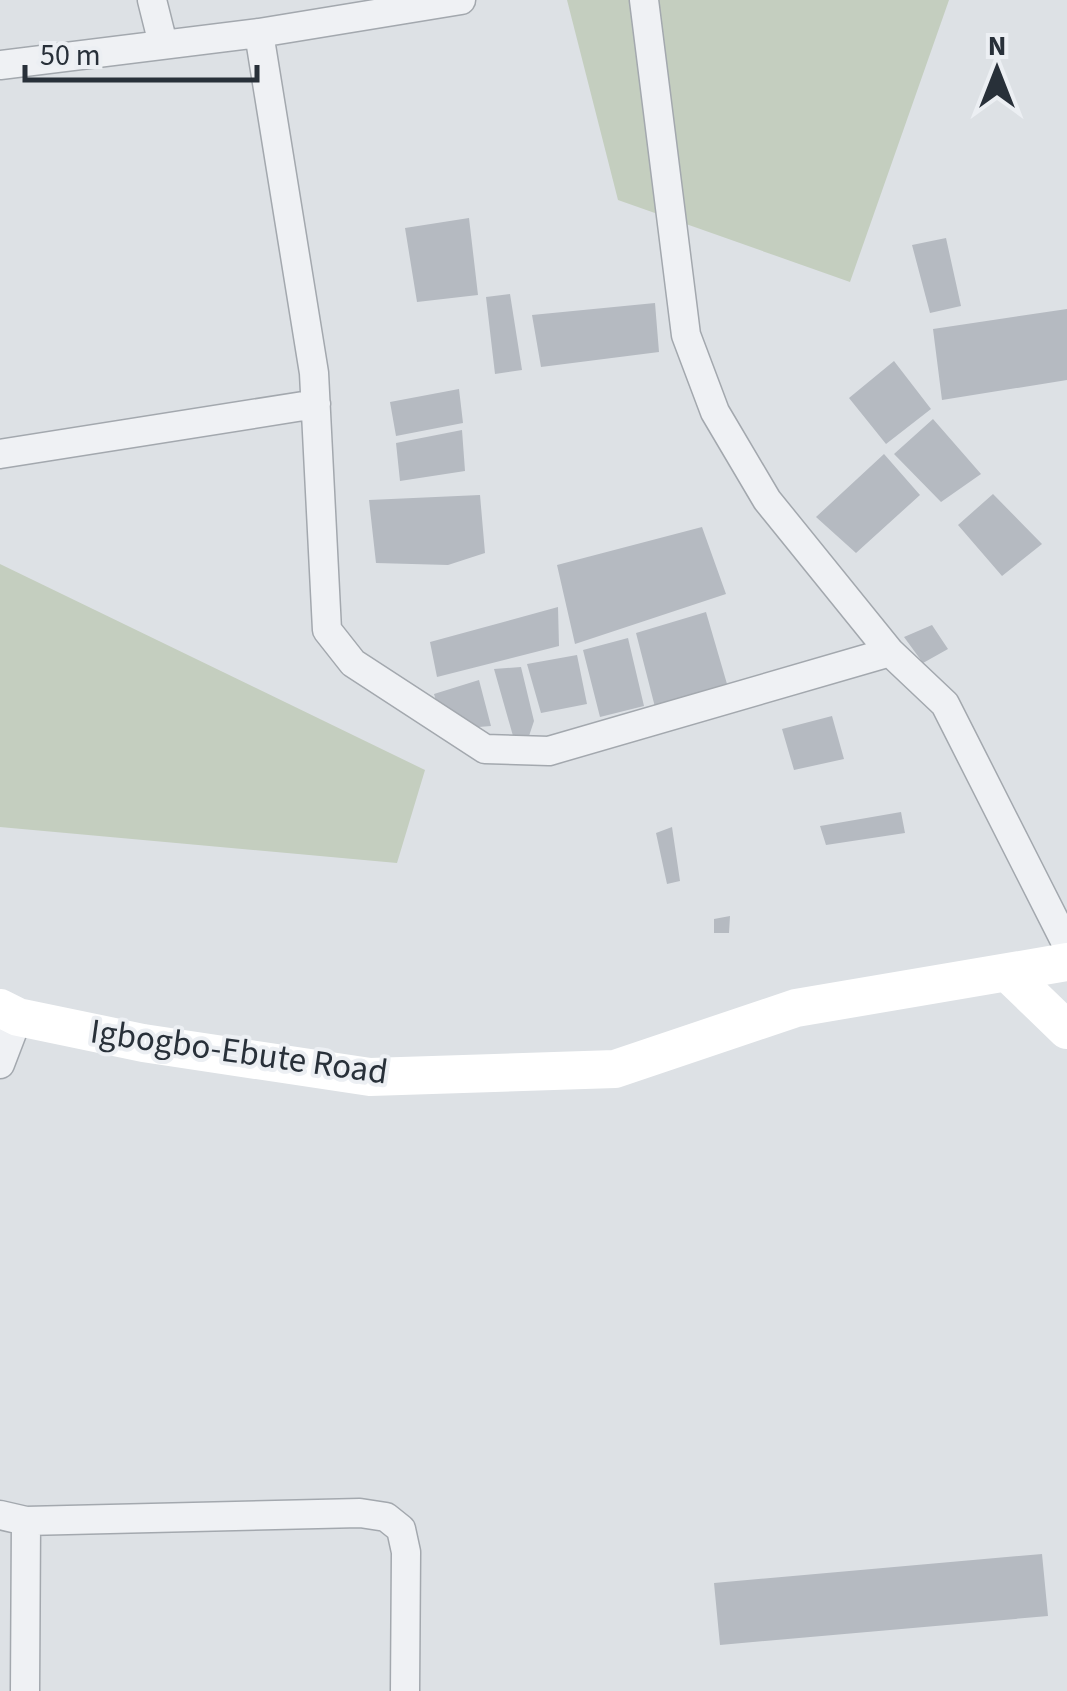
<svg xmlns="http://www.w3.org/2000/svg" width="1067" height="1691" font-family="'Source Sans 3',sans-serif">
<rect width="100%" height="100%" fill="#dde1e5"/>
<!-- green -->
<path fill="#c4cebf" d="M 567,0 L 949,0 L 850,282 L 618,200 Z
M 0,564 L 425,770 L 397,863 L 0,827 Z"/>
<!-- building -->
<path fill="#b5bac1" d="M 469,218 L 478,295 L 417,302 L 405,228 Z
M 946,238 L 961,306 L 930,313 L 912,245 Z
M 510,294 L 522,370 L 495,374 L 486,297 Z
M 655,303 L 659,352 L 541,367 L 532,315 Z
M 1067,309 L 1067,380 L 942,400 L 933,329 Z
M 894,361 L 931,409 L 886,444 L 849,398 Z
M 459,389 L 463,423 L 396,436 L 390,402 Z
M 933,419 L 981,474 L 941,502 L 894,454 Z
M 462,430 L 465,471 L 400,481 L 396,443 Z
M 884,454 L 920,495 L 856,553 L 816,517 Z
M 993,494 L 1042,544 L 1002,576 L 958,525 Z
M 480,495 L 485,553 L 448,565 L 376,563 L 369,500 Z
M 702,527 L 726,594 L 575,644 L 557,565 Z
M 558,607 L 559,646 L 437,677 L 430,642 Z
M 706,612 L 727,684 L 656,711 L 636,633 Z
M 932,625 L 948,649 L 923,663 L 904,637 Z
M 628,638 L 644,706 L 600,717 L 583,650 Z
M 577,655 L 587,704 L 541,713 L 527,664 Z
M 521,667 L 534,721 L 529,736 L 515,743 L 494,669 Z
M 479,680 L 491,726 L 454,729 L 439,711 L 434,694 Z
M 832,716 L 844,759 L 794,770 L 782,729 Z
M 901,812 L 905,833 L 826,845 L 820,826 Z
M 672,827 L 680,881 L 667,884 L 656,833 Z
M 730,916 L 729,933 L 714,933 L 714,919 Z
M 1042,1554 L 1048,1616 L 720,1645 L 714,1583 Z"/>
<g fill="none" stroke-linecap="round" stroke-linejoin="round">
<defs>
<path id="street" d="M 152,0 L 163,44
M 644,0 L 686,335 L 715,412 L 767,500 L 890,652 L 945,704 L 1067,945
M 259,33 L 314,373 L 327,630 L 353,663 L 485,749 L 549,751 L 890,652
M 0,65 L 259,33 L 461,0
M 0,454 L 316,404
M 0,1064 L 18,1017
M 0,1515 L 26,1521 L 360,1513 L 386,1517 L 401,1529 L 406,1552 L 405,1691
M 25,1691 L 26,1521"/>
</defs>
<!-- street casing -->
<use href="#street" stroke="#a3a8ae" stroke-width="31"/>
<!-- street -->
<use href="#street" stroke="#eff1f4" stroke-width="28"/>
<!-- secondary -->
<path stroke="#fff" stroke-width="38" d="M 1008,973 L 1067,1030
M 0,1008 L 18,1017 L 143,1043 L 370,1077 L 615,1069 L 796,1008 L 1067,962"/>
</g>
<g text-anchor="middle" dominant-baseline="central" stroke-width="8" stroke-linejoin="round" paint-order="stroke">
<!-- street labels -->
<g font-size="35" fill="#283039" stroke="#eceff3">
<text transform="translate(239 1052) rotate(8)">Igbogbo-Ebute Road</text>
</g>
</g>
<!-- north arrow -->
<g transform="translate(997 70)" stroke="#eceff3" stroke-width="8" paint-order="stroke">
<path d="M0-8L18 38L0 25L-18 38Z" fill="#283039"/>
<text y="-15" font-size="28" font-weight="bold" text-anchor="middle" fill="#283039">N</text>
</g>
<!-- scale -->
<path d="M25 65v15h232v-15" fill="none" stroke="#283039" stroke-width="5"/>
<text x="40" y="65" font-size="30" fill="#283039" stroke="#eceff3" stroke-width="8" paint-order="stroke">50 m</text>
</svg>
